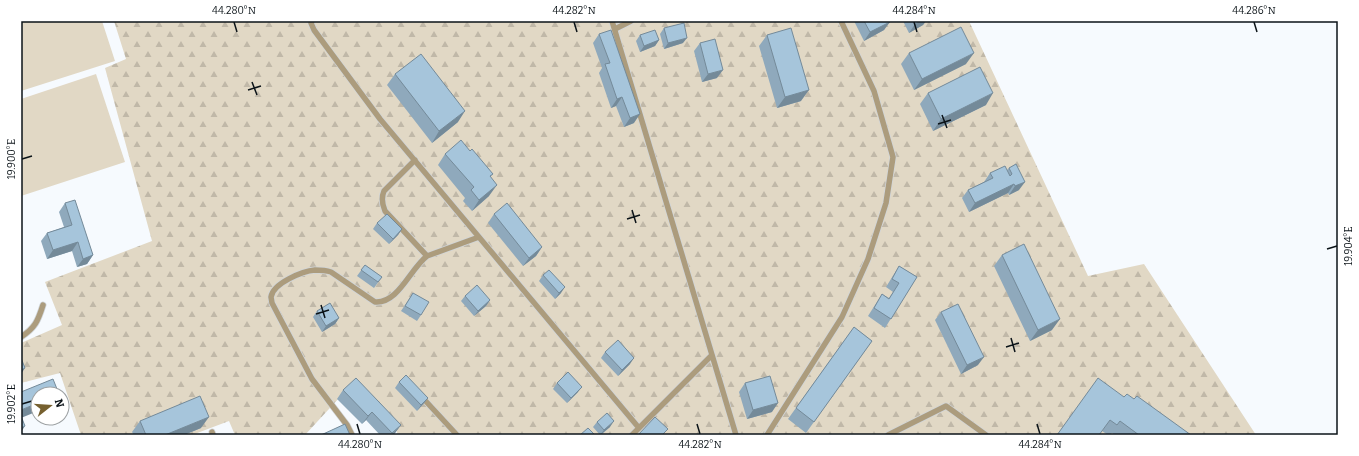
<svg xmlns="http://www.w3.org/2000/svg" width="1359" height="456" font-family="Bitter,serif">
<defs>
<pattern id="forest-firs" width="22" height="20" patternUnits="userSpaceOnUse"><rect width="22" height="20" fill="#e1d8c5"/><path d="M5 1l3.5 6h-7zM16 11l3.5 6h-7z" fill="#c0b8a8"/></pattern>
</defs>
<rect width="100%" height="100%" fill="#f6fafe"/>
<!-- grass -->
<path fill="#e1d8c5" d="M 21,21 L 102,21 L 115,61 L 21,91 Z
M 96,74 L 125,162 L 21,196 L 21,99 Z"/>
<!-- forest -->
<path fill="url(#forest-firs)" d="M 114,21 L 969,21 L 1088,276 L 1144,264 L 1256,435 L 398,435 L 396,429 L 352,384 L 305,435 L 235,435 L 229,421 L 192,435 L 81,435 L 60,373 L 21,383 L 21,343 L 62,325 L 45,282 L 152,241 L 105,68 L 126,59 Z"/>
<g fill="none" stroke-linecap="round" stroke-linejoin="round">
<defs>
<path id="lane" d="M 312,21 L 311,23 L 314,30 L 380,119 L 639,428
M 612,21 L 736,435
M 615,29 L 631,21
M 415,160 L 384,191 C 381,198 382,204 385,211 L 427,256
M 21,337 C 35,328 38,321 43,305
M 421,396 L 457,435
M 212,432 L 213,435
M 352,435 L 347,425 L 312,379 L 272,303 C 272,303 271,297 271,297 C 273,283 303,271 315,270 C 320,270 325,270 331,272 L 375,302 C 398,304 410,269 427,256 L 479,237
M 632,435 L 712,355
M 767,435 L 842,317 L 868,259 L 886,203 L 893,157 L 874,91 L 841,21
M 888,435 L 946,406 L 986,435"/>
</defs>
<!-- lane casing -->
<use href="#lane" stroke="#d0d5d9" stroke-width="7"/>
<!-- lane -->
<use href="#lane" stroke="#ac9c7d" stroke-width="5.5"/>
</g>
<!-- wall -->
<path fill="#8fa9bc" d="M 854,21 L 889,21 L 884,30 L 864,41 Z
M 903,21 L 926,21 L 923,25 L 909,33 Z
M 664,28 L 683,43 L 664,49 L 660,34 Z
M 599,34 L 634,123 L 624,127 L 616,106 L 611,108 L 599,73 L 602,68 L 593,43 Z
M 640,35 L 659,40 L 655,46 L 640,52 L 636,41 Z
M 767,35 L 801,101 L 777,108 L 759,46 Z
M 700,43 L 717,78 L 702,82 L 694,51 Z
M 909,53 L 966,64 L 914,90 L 901,64 Z
M 395,74 L 458,122 L 432,143 L 387,85 Z
M 928,93 L 986,105 L 933,131 L 920,104 Z
M 470,151 L 493,174 L 490,177 L 489,196 L 472,211 L 463,201 L 465,198 L 438,165 L 445,154 Z
M 1016,164 L 1019,190 L 1009,195 L 1008,193 L 969,212 L 962,198 L 968,190 L 984,182 L 990,173 L 1007,170 L 1009,168 Z
M 65,203 L 93,255 L 87,264 L 77,267 L 72,251 L 47,259 L 41,241 L 47,233 L 64,227 L 59,212 Z
M 494,214 L 542,247 L 536,256 L 523,266 L 488,223 Z
M 377,223 L 402,229 L 398,235 L 389,244 L 373,229 Z
M 1002,255 L 1052,330 L 1030,341 L 994,266 Z
M 365,265 L 382,277 L 374,288 L 357,276 Z
M 899,266 L 917,277 L 885,328 L 868,316 L 882,294 L 889,298 L 893,292 L 886,287 Z
M 543,275 L 561,293 L 555,299 L 539,281 Z
M 413,293 L 421,315 L 417,321 L 401,311 Z
M 465,296 L 490,300 L 486,306 L 474,316 L 461,301 Z
M 317,311 L 339,318 L 335,324 L 322,332 L 313,317 Z
M 941,312 L 978,365 L 961,374 L 935,320 Z
M 854,327 L 872,341 L 806,433 L 788,419 Z
M 605,352 L 630,364 L 618,376 L 601,358 Z
M 399,382 L 428,398 L 424,403 L 417,411 L 395,388 Z
M 557,383 L 578,392 L 567,403 L 553,389 Z
M 745,383 L 772,412 L 747,419 L 739,392 Z
M 343,390 L 401,425 L 395,433 L 393,435 L 380,435 L 366,420 L 362,424 L 337,399 Z
M 1124,397 L 1134,399 L 1191,435 L 1115,435 L 1112,433 L 1110,435 L 1108,435 L 1102,431 Z
M 140,421 L 201,428 L 184,435 L 134,435 L 132,432 Z
M 597,422 L 610,427 L 601,435 L 600,435 L 593,427 Z"/>
<!-- shaded-wall -->
<path fill="#748a99" d="M 921,21 L 926,21 L 923,25 L 909,33 L 915,24 Z
M 890,22 L 884,30 L 864,41 L 870,32 Z
M 687,38 L 683,43 L 664,49 L 668,43 Z
M 659,40 L 655,46 L 640,52 L 644,46 Z
M 974,53 L 966,64 L 914,90 L 922,79 Z
M 723,70 L 717,78 L 702,82 L 708,74 Z
M 809,90 L 801,101 L 777,108 L 785,97 Z
M 993,93 L 986,105 L 933,131 L 941,119 Z
M 622,97 L 616,106 L 611,108 L 617,99 Z
M 465,111 L 458,122 L 432,143 L 439,131 Z
M 640,114 L 634,123 L 624,127 L 630,118 Z
M 1025,182 L 1019,190 L 1009,195 L 1015,186 Z
M 1014,184 L 1008,193 L 969,212 L 975,203 Z
M 497,185 L 489,196 L 472,211 L 479,200 Z
M 402,229 L 398,235 L 389,244 L 393,239 Z
M 78,242 L 72,251 L 47,259 L 53,250 Z
M 542,247 L 536,256 L 523,266 L 529,258 Z
M 93,255 L 87,264 L 77,267 L 83,259 Z
M 565,287 L 561,293 L 555,299 L 559,293 Z
M 490,300 L 486,306 L 474,316 L 478,311 Z
M 339,318 L 335,324 L 322,332 L 326,326 Z
M 1060,319 L 1052,330 L 1030,341 L 1038,330 Z
M 984,357 L 978,365 L 961,374 L 967,365 Z
M 634,358 L 630,364 L 618,376 L 622,370 Z
M 25,368 L 21,374 L 21,370 Z
M 582,387 L 578,392 L 567,403 L 571,398 Z
M 428,398 L 424,403 L 417,411 L 421,405 Z
M 38,403 L 38,411 L 21,418 L 21,410 Z
M 778,403 L 772,412 L 747,419 L 753,410 Z
M 372,412 L 366,420 L 362,424 L 368,416 Z
M 209,417 L 201,428 L 184,435 L 165,435 Z
M 614,421 L 610,427 L 600,435 L 604,430 Z
M 401,425 L 395,433 L 393,435 L 391,435 Z
M 25,426 L 21,432 L 21,428 Z"/>
<!-- building -->
<path fill="#a6c5db" stroke="#748a99" d="M 864,21 L 889,21 L 890,22 L 870,32 Z
M 913,21 L 921,21 L 915,24 Z
M 684,23 L 687,38 L 668,43 L 664,28 Z
M 961,27 L 974,53 L 922,79 L 909,53 Z
M 791,28 L 809,90 L 785,97 L 767,35 Z
M 611,30 L 640,114 L 630,118 L 622,97 L 617,99 L 605,64 L 610,63 L 599,34 Z
M 655,30 L 659,40 L 644,46 L 640,35 Z
M 715,39 L 723,70 L 708,74 L 700,43 Z
M 421,54 L 465,111 L 439,131 L 395,74 Z
M 980,67 L 993,93 L 941,119 L 928,93 Z
M 461,140 L 470,151 L 472,149 L 493,174 L 490,176 L 497,185 L 479,200 L 471,190 L 474,187 L 445,154 Z
M 1016,164 L 1025,182 L 1015,186 L 1014,184 L 975,203 L 968,190 L 993,178 L 990,173 L 1005,166 L 1010,176 L 1012,174 L 1009,168 Z
M 75,200 L 93,255 L 83,259 L 78,242 L 53,250 L 47,233 L 72,225 L 65,203 Z
M 507,203 L 542,247 L 529,258 L 494,214 Z
M 387,214 L 402,229 L 393,239 L 377,223 Z
M 1024,244 L 1060,319 L 1038,330 L 1002,255 Z
M 365,265 L 382,277 L 378,282 L 361,270 Z
M 899,266 L 917,277 L 891,319 L 874,308 L 882,294 L 889,299 L 899,283 L 892,279 Z
M 549,270 L 565,287 L 559,293 L 543,275 Z
M 477,285 L 490,300 L 478,311 L 465,296 Z
M 413,293 L 429,302 L 421,315 L 405,306 Z
M 330,303 L 339,318 L 326,326 L 317,311 Z
M 958,304 L 984,357 L 967,365 L 941,312 Z
M 854,327 L 872,341 L 814,422 L 796,408 Z
M 618,340 L 634,358 L 622,370 L 605,352 Z
M 21,358 L 25,368 L 21,370 Z
M 568,372 L 582,387 L 571,398 L 557,383 Z
M 406,375 L 428,398 L 421,405 L 399,382 Z
M 770,376 L 778,403 L 753,410 L 745,383 Z
M 356,378 L 401,425 L 392,433 L 372,412 L 368,416 L 343,390 Z
M 1098,378 L 1124,397 L 1127,394 L 1134,399 L 1137,396 L 1191,435 L 1139,435 L 1120,421 L 1117,425 L 1110,420 L 1099,435 L 1057,435 Z
M 53,379 L 59,394 L 38,394 L 38,403 L 21,410 L 21,392 Z
M 200,396 L 209,417 L 165,435 L 146,435 L 140,421 Z
M 607,413 L 614,421 L 604,430 L 597,422 Z
M 21,416 L 25,426 L 21,428 Z
M 655,417 L 668,429 L 662,435 L 638,435 Z
M 345,424 L 350,435 L 321,435 Z
M 588,428 L 595,435 L 580,435 Z"/>
<!-- ticks -->
<path fill="none" stroke="#0b1318" stroke-width="1.5" d="M 234,22 L 237,32M 574,22 L 577,32M 914,22 L 917,32M 1254,22 L 1257,32M 252,82 L 257,95M 248,90 L 261,86M 942,115 L 947,128M 938,124 L 951,120M 22,159 L 32,156M 632,210 L 636,223M 627,219 L 640,215M 1327,249 L 1337,246M 321,305 L 325,318M 316,314 L 329,310M 1011,338 L 1015,352M 1006,347 L 1019,343M 22,404 L 32,401M 357,424 L 360,434M 697,424 L 700,434M 1037,424 L 1040,434"/>
<!-- border -->
<rect width="1359" height="456" fill="none" stroke="#ffffff" stroke-width="44"/>
<!-- north arrow -->
<g transform="translate(50 406) rotate(73)"><circle r="19" fill="#ffffff" stroke="#9da1a3"/>
<path d="M0-3L7 15L0 10L-7 15Z" fill="#76602f"/>
<text y="-6" font-size="11" font-weight="bold" text-anchor="middle" fill="#0b1318">N</text>
</g>
<rect x="22" y="22" width="1315" height="412" fill="none" stroke="#0b1318" stroke-width="1.5"/>
<g font-size="10" text-anchor="middle" fill="#0b1318">
<text x="234" y="14">44.280°N</text>
<text x="574" y="14">44.282°N</text>
<text x="914" y="14">44.284°N</text>
<text x="1254" y="14">44.286°N</text>
<text transform="translate(11 159) rotate(-90)" y="4">19.900°E</text>
<text transform="translate(1348 246) rotate(-90)" y="4">19.904°E</text>
<text transform="translate(11 404) rotate(-90)" y="4">19.902°E</text>
<text x="360" y="448">44.280°N</text>
<text x="700" y="448">44.282°N</text>
<text x="1040" y="448">44.284°N</text>
</g>
</svg>
